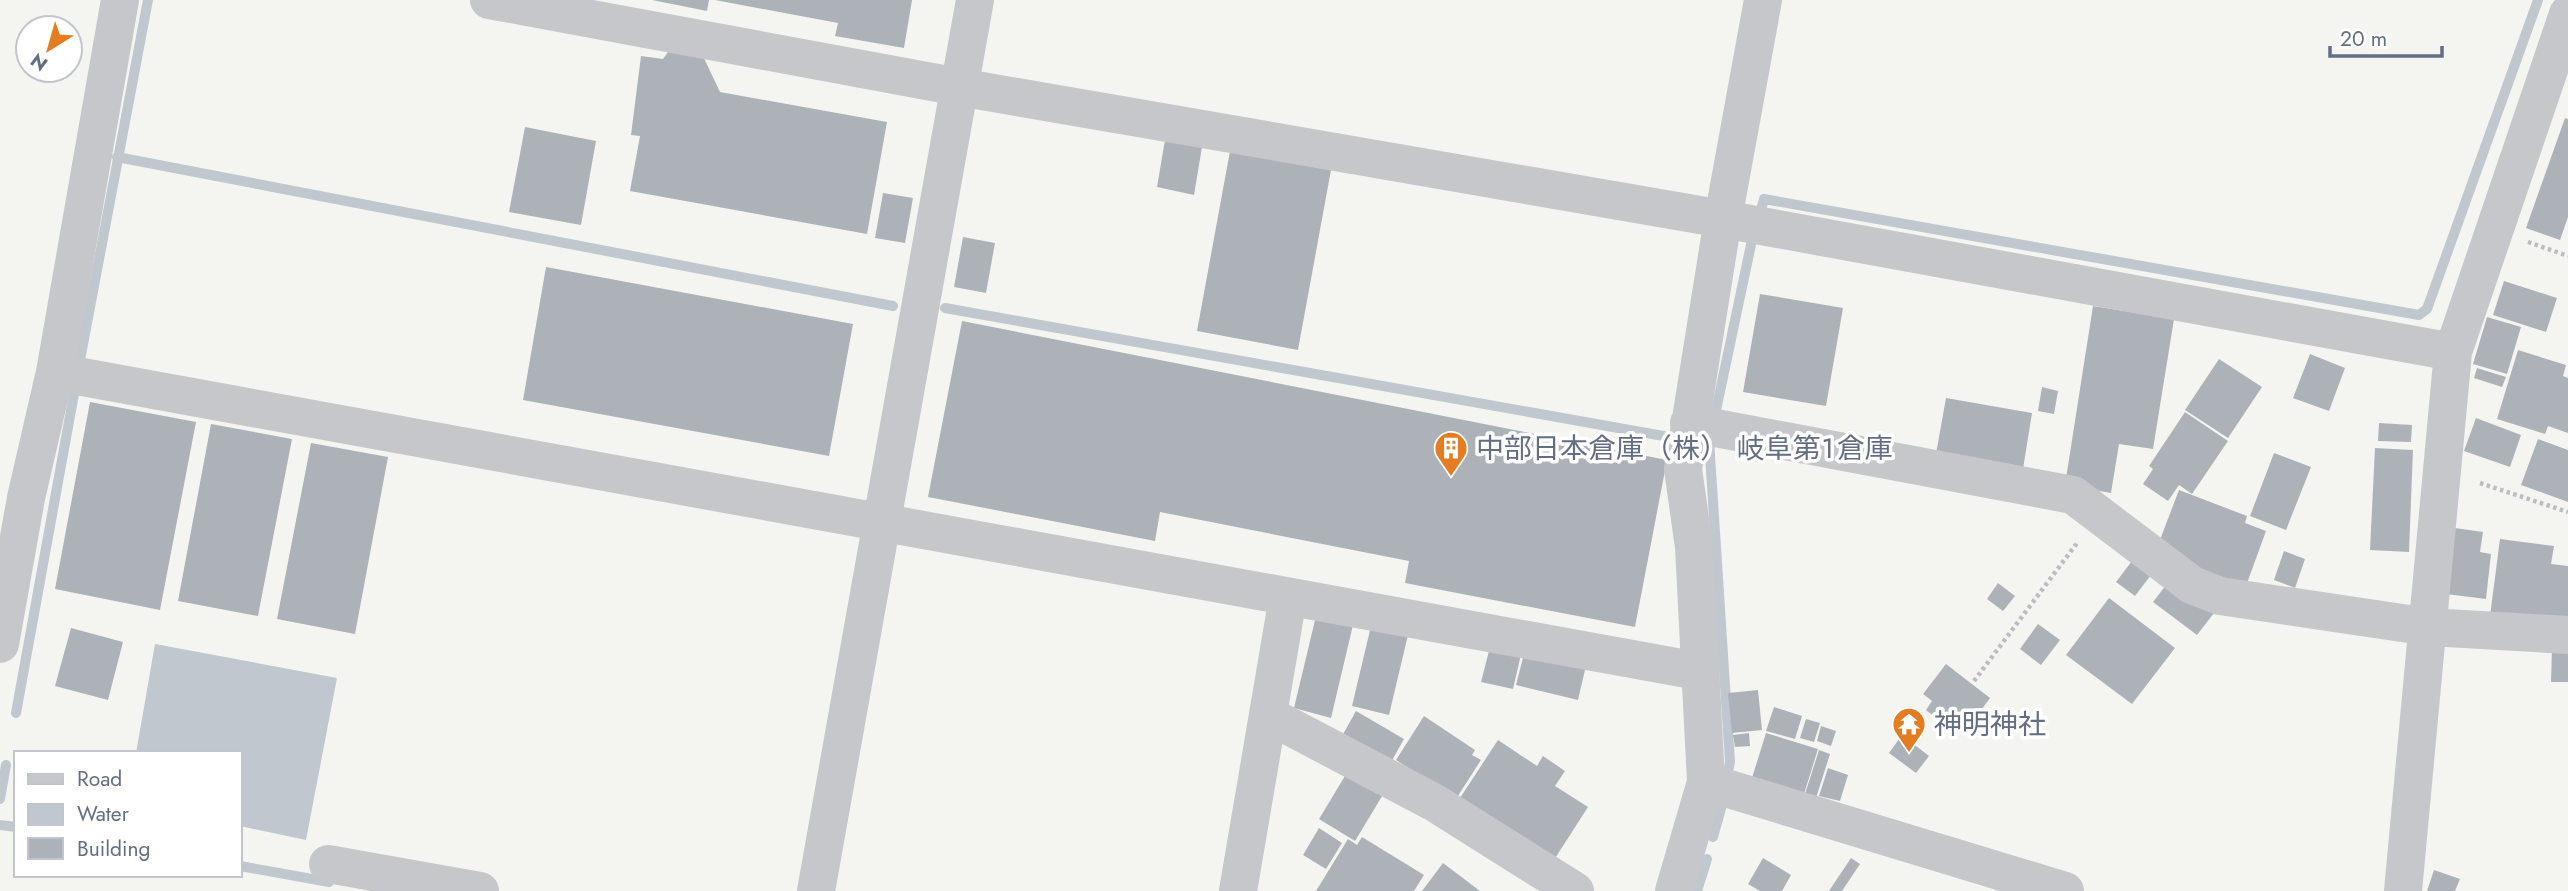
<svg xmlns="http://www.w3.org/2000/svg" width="2568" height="891" font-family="Jost,'Noto Sans JP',sans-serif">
<rect width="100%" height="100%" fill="#f4f5f1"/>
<!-- water -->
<path fill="#c0c7cf" d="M 155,644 L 337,678 L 306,840 L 240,826 L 240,753 L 136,753 Z"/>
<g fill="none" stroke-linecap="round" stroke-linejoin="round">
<!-- stream -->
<path stroke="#c0c7cf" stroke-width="10" d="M 117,157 L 893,306
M 1761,210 L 1764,199 L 2419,315 L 2427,309 L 2538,0
M 945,308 L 1669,437
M 80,360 L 148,0
M 1715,415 L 1752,240
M 1709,440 L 1730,762 L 1727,776
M 16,713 L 74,394
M 0,799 L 6,765
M 0,825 L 16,827
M 1713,837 L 1722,805
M 240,866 L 329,882
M 1697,891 L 1707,859"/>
</g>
<!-- building -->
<path fill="#adb2b9" d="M 652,0 L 709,0 L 707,11 Z
M 715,0 L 912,0 L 904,48 L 835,36 L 838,23 Z
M 671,48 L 702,54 L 720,92 L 887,122 L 867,234 L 630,191 L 640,136 L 631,135 L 641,56 L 663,59 Z
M 2565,118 L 2568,119 L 2568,217 L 2560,240 L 2526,228 Z
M 525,127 L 596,141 L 581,225 L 509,212 Z
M 1165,140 L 1202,147 L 1194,195 L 1157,187 Z
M 1230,151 L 1331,170 L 1298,350 L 1197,331 Z
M 883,193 L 913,198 L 905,243 L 875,238 Z
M 963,237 L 995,243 L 986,293 L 954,287 Z
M 546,267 L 853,324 L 829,456 L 523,400 Z
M 2504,281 L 2557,298 L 2546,332 L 2493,315 Z
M 1760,294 L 1843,308 L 1826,406 L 1743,392 Z
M 2093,306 L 2174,319 L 2153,449 L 2119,444 L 2111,493 L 2065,485 Z
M 2487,317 L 2521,327 L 2507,374 L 2473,364 Z
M 962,321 L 1667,460 L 1635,627 L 1405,583 L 1409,561 L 1160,512 L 1155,541 L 928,497 Z
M 2518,350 L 2566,365 L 2563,376 L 2568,378 L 2568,433 L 2548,426 L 2545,434 L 2497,419 Z
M 2310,354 L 2345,368 L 2329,411 L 2293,398 Z
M 2219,359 L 2262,387 L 2228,438 L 2185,410 Z
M 2477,368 L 2506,377 L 2502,387 L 2474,378 Z
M 2042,387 L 2058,391 L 2054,414 L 2038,411 Z
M 1946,398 L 2032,413 L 2023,469 L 1936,454 Z
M 90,402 L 196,422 L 160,610 L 55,589 Z
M 2185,412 L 2228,441 L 2192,494 L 2179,485 L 2168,501 L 2143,484 L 2153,469 L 2149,466 Z
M 2476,418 L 2521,435 L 2510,467 L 2464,451 Z
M 2379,423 L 2412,425 L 2411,442 L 2378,441 Z
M 211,424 L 292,439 L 258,616 L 178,601 Z
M 2538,439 L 2568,450 L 2568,502 L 2521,485 Z
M 311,443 L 388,457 L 355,634 L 277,619 Z
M 2375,448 L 2413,450 L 2409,552 L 2370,550 Z
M 2274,453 L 2311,467 L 2286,530 L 2250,516 Z
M 2179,490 L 2247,516 L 2245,523 L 2266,531 L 2246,586 L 2178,560 L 2158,545 Z
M 2455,528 L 2483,532 L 2480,552 L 2491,554 L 2486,599 L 2446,594 Z
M 2500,539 L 2554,546 L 2551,564 L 2568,566 L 2568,626 L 2490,616 Z
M 2284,551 L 2305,559 L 2295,588 L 2274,580 Z
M 2135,557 L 2154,571 L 2135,596 L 2116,582 Z
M 2170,580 L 2214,613 L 2197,635 L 2153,602 Z
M 1998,583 L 2015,596 L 2003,611 L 1987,599 Z
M 2109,598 L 2175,648 L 2132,704 L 2066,655 Z
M 1316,616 L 1353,625 L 1331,718 L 1294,708 Z
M 2038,624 L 2060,640 L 2041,665 L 2020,649 Z
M 1371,626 L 1408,635 L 1389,715 L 1352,706 Z
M 71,628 L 123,642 L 108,700 L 55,686 Z
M 1491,643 L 1522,650 L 1513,689 L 1481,682 Z
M 1526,646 L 1587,661 L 1578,700 L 1516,685 Z
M 2552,647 L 2568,648 L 2568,682 L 2551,682 Z
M 1946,664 L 1990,698 L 1968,728 L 1956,719 L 1949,728 L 1926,710 L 1932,701 L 1923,694 Z
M 1758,690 L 1762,730 L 1732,733 L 1728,693 Z
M 1774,707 L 1802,716 L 1795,739 L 1766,731 Z
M 1356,711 L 1404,739 L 1390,764 L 1342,736 Z
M 1424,716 L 1475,750 L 1472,755 L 1481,760 L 1456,799 L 1396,760 Z
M 1806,719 L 1820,723 L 1814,742 L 1800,738 Z
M 1821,726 L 1836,731 L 1831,746 L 1817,741 Z
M 1749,733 L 1750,746 L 1735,747 L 1733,735 Z
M 1766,733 L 1818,749 L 1803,797 L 1751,781 Z
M 1902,735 L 1929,756 L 1916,773 L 1889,753 Z
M 1498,740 L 1537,766 L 1543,756 L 1565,771 L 1555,786 L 1588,807 L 1552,863 L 1458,801 Z
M 1819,750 L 1830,754 L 1816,798 L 1805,794 Z
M 1351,766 L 1387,788 L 1355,841 L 1319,819 Z
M 1828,768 L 1848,775 L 1840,801 L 1819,796 Z
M 1319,828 L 1342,843 L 1326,869 L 1303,855 Z
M 1362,837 L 1424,875 L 1414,891 L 1316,891 L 1348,839 L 1357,845 Z
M 1763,858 L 1791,875 L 1782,891 L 1760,891 L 1748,884 Z
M 1851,858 L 1860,864 L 1842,891 L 1829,891 Z
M 1443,863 L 1480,891 L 1422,891 Z
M 2434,870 L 2460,879 L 2455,891 L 2427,891 Z"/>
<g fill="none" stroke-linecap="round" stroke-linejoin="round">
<!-- path -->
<path stroke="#bcbdc0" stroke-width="4.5" stroke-dasharray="3.5 3.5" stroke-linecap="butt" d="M 2528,242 L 2568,256
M 2480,483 L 2568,512
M 1974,681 L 2077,543"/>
<!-- minor -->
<path stroke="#c5c7cb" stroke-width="38" d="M 489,0 L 959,87 L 1723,219 L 2453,352
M 55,372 L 1698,671
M 1689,423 L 2073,495 L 2192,585 L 2220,596 L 2429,627 L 2568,635
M 0,644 L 26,498 L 55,372 L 120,0
M 1268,715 L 1435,803 L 1575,891
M 1706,782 L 2065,891
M 328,864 L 480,891
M 816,891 L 975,0
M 1238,891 L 1288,597
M 1674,891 L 1706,782 L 1694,547 L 1683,469 L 1723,219 L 1763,0
M 2403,891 L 2453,352 L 2568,14"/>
</g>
<!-- icons -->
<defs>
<symbol id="building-pin" viewBox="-11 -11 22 30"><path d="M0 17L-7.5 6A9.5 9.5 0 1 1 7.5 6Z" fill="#e47c22" stroke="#fff"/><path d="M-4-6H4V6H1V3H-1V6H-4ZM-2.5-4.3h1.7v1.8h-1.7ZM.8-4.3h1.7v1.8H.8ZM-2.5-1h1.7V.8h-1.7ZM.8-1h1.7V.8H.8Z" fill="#fff"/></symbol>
<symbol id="temple-pin" viewBox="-11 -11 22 30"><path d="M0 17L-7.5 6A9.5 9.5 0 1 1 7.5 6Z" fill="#e47c22" stroke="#fff"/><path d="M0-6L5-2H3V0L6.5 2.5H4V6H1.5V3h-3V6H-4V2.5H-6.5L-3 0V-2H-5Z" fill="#fff"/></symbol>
</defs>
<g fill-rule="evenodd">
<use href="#building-pin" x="1432" y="429" width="38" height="52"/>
<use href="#temple-pin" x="1890" y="705" width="38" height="52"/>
</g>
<g text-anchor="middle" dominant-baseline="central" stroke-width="7" stroke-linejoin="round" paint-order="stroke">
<!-- poi labels -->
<g font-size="28" fill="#646e82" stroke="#fff" text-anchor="start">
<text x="1476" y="448">中部日本倉庫（株） 岐阜第１倉庫</text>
<text x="1934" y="724">神明神社</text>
</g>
</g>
<!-- legend -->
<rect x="14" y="751" width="228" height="126" fill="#ffffff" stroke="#c1c5cd" stroke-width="2"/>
<rect x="28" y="774" width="35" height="10" fill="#c5c7cb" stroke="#c1c5cd" stroke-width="2"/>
<text x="77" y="786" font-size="21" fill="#646e82">Road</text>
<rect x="28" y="804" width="35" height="21" fill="#c0c7cf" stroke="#c1c5cd" stroke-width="2"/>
<text x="77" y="821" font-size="21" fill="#646e82">Water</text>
<rect x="28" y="838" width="35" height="21" fill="#adb2b9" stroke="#c1c5cd" stroke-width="2"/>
<text x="77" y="856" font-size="21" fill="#646e82">Building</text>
<!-- north arrow -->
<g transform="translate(49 49) rotate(217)"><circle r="33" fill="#ffffff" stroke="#c1c5cd" stroke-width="2"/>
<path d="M0-5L12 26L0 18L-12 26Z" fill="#e47c22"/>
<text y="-10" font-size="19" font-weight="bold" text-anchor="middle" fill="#646e82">N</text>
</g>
<!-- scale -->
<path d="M2330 46v10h112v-10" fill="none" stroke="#646e82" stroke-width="3.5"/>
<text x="2340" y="46" font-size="21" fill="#646e82" stroke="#ffffff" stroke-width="5" paint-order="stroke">20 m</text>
</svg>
